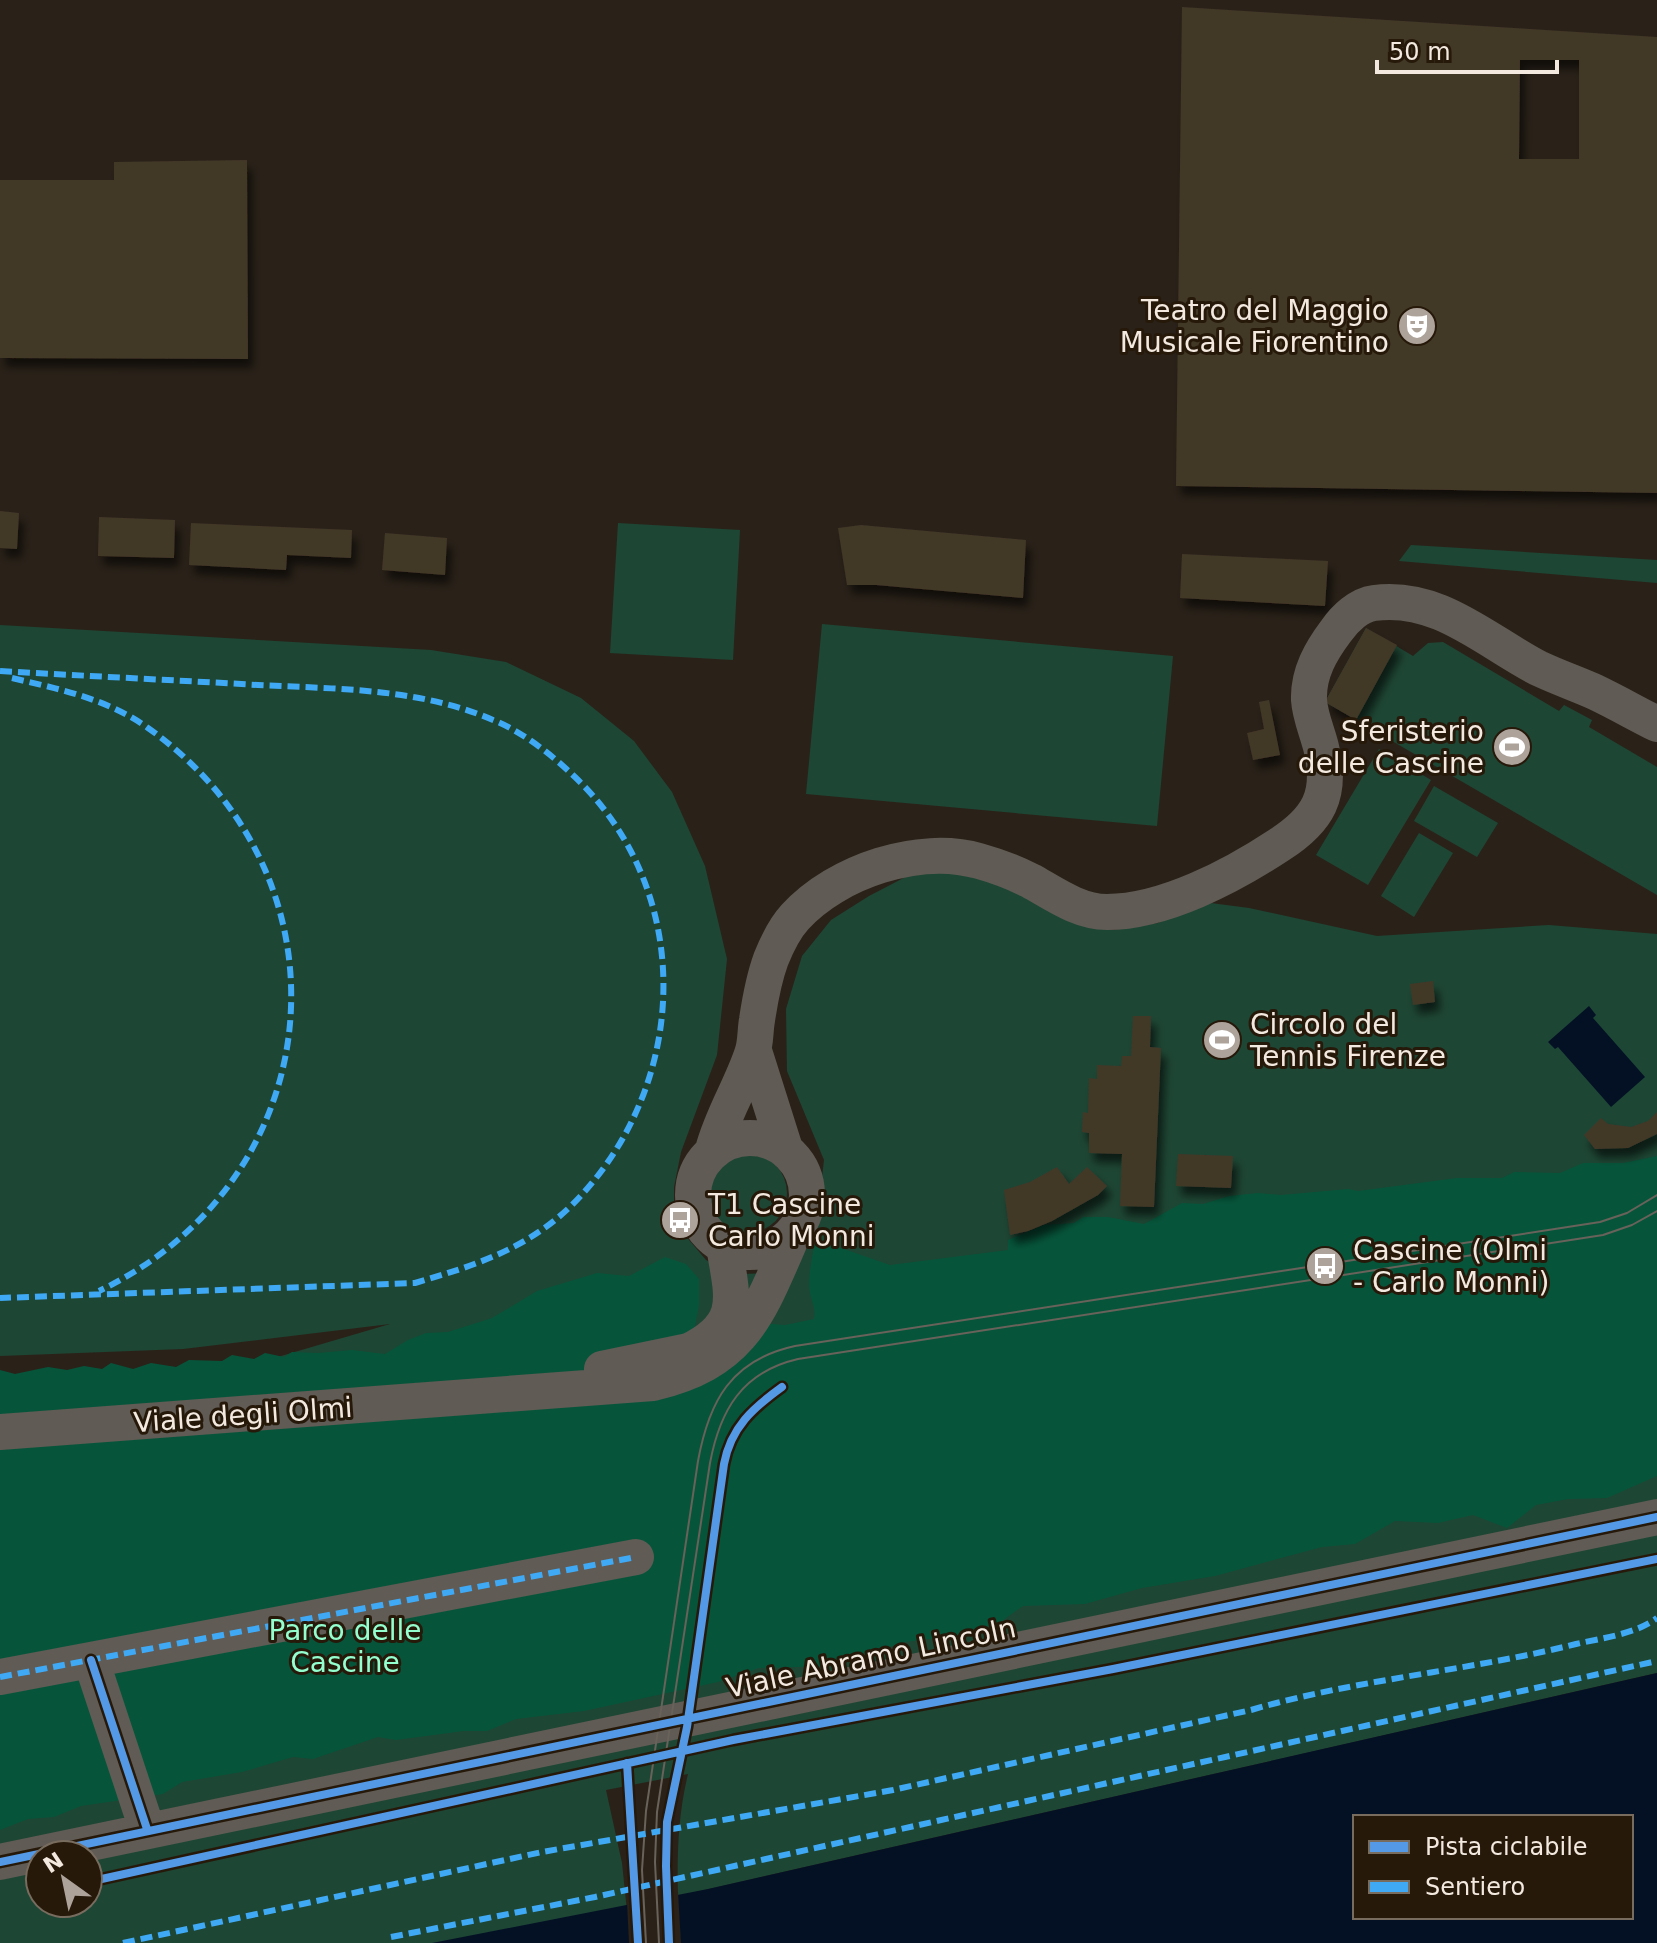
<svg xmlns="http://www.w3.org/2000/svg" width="1657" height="1943" font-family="'DejaVu Sans',sans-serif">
<defs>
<filter id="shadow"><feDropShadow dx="5" dy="9" stdDeviation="4" flood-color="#0009"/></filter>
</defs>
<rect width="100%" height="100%" fill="#2a2219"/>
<!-- green -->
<path fill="#1e4634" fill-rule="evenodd" d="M 618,523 L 740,530 L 733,660 L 610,653 Z
M 1411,545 L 1657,560 L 1657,583 L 1399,561 Z
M 822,624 L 1173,656 L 1157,826 L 806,794 Z
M 0,625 L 431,650 L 506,662 L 581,698 L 634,741 L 672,792 L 705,866 L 727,959 L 717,1055 L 681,1152 L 674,1187 L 674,1207 L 678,1227 L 706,1260 L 725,1270 L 743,1274 L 767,1273 L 801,1255 L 815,1239 L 824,1160 L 787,1071 L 786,1009 L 802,956 L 831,920 L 869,896 L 919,870 L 970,872 L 1082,923 L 1114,930 L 1158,923 L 1203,902 L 1249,908 L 1377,936 L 1549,925 L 1657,934 L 1657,1673 L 678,1896 C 677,1854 678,1815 688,1774 L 606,1790 L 622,1863 L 628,1921 L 501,1943 L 0,1943 L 0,1382 L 244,1367 L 390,1324 L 183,1349 L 0,1356 ZM 40,1855 L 88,1855 L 88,1903 L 40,1903 Z
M 1366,628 L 1413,656 L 1428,643 L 1443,642 L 1559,711 L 1564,705 L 1592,720 L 1589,727 L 1657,767 L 1657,895 L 1325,702 Z
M 1379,749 L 1431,780 L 1368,885 L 1316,855 Z
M 1434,786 L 1498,823 L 1477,857 L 1414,821 Z
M 1419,833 L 1453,853 L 1414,917 L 1381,896 Z
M707 1193a40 40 0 1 1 80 0a40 40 0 1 1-80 0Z"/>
<!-- forest -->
<path fill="#06553b" d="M 1657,1156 L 1657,1476 L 1607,1498 L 1568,1499 L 1536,1505 L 1507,1528 L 1473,1515 L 1438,1523 L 1395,1521 L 1355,1544 L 1322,1547 L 1215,1576 L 1142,1588 L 1085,1604 L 1023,1606 L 999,1623 L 961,1635 L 905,1642 L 831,1666 L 759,1668 L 718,1682 L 584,1711 L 516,1719 L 487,1731 L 464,1731 L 396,1740 L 378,1737 L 313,1759 L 293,1757 L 242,1772 L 182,1782 L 163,1794 L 81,1806 L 54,1817 L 28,1819 L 0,1830 L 0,1370 L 15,1374 L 48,1367 L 67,1370 L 84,1366 L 102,1369 L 111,1363 L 133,1369 L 151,1363 L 176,1367 L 189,1360 L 222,1361 L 232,1355 L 254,1359 L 265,1353 L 284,1357 L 292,1352 L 318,1353 L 352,1350 L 385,1354 L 408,1340 L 426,1333 L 448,1332 L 492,1318 L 537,1291 L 597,1273 L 629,1276 L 665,1257 L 686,1264 L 699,1279 L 699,1305 L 695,1326 L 704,1343 L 760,1323 L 785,1325 L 814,1319 C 816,1308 812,1303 810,1293 C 807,1276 813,1256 815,1239 L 890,1265 L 1008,1250 L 1008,1240 L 1044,1225 L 1074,1223 L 1083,1217 L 1108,1217 L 1144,1224 L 1182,1203 L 1203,1204 L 1229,1196 L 1258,1193 L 1281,1195 L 1348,1189 L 1358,1191 L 1457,1178 L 1502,1178 L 1514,1172 L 1560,1173 L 1583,1163 L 1623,1163 Z"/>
<!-- water -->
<path fill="#041125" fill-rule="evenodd" d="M 1589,1006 L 1596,1015 L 1593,1018 L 1645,1077 L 1611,1107 L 1558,1047 L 1555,1049 L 1548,1042 Z
M 1657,1673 L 1657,1943 L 432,1943 L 708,1889 ZM 1355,1817 L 1631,1817 L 1631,1917 L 1355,1917 Z"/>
<!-- pier -->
<path fill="#2a2219" d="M 678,1892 L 681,1943 L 629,1943 L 627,1902 Z"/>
<!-- building -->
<path fill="#433728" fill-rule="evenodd" filter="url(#shadow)" d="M 1182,7 L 1657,37 L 1657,493 L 1176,486 ZM 1520,60 L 1579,60 L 1579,159 L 1519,159 Z
M 247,160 L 248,359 L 0,358 L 0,180 L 114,180 L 114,162 Z
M 0,511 L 19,513 L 17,549 L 0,548 Z
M 99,517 L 175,520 L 174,558 L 98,556 Z
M 191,523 L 352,530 L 351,558 L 287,555 L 286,570 L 189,565 Z
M 861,525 L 1026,540 L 1023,598 L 876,585 L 847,585 L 838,528 Z
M 385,533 L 447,538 L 445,575 L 382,570 Z
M 1182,554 L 1328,561 L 1325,606 L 1180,598 Z
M 1366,628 L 1397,645 L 1356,720 L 1325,702 Z
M 1269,700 L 1280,755 L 1253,760 L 1247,733 L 1264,729 L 1259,702 Z
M 1433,981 L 1435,1002 L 1413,1005 L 1410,984 Z
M 1133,1016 L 1151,1016 L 1150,1047 L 1161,1048 L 1154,1207 L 1120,1206 L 1122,1154 L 1089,1153 L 1089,1133 L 1082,1132 L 1083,1112 L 1088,1113 L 1089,1078 L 1097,1079 L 1097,1065 L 1121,1066 L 1122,1056 L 1131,1056 Z
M 1657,1112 L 1657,1134 L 1628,1148 L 1595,1149 L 1584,1135 L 1601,1118 L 1608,1124 L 1631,1127 L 1648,1121 Z
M 1178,1154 L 1233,1156 L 1231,1188 L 1176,1186 Z
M 1057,1167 L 1069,1184 L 1087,1167 L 1107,1186 L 1098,1195 L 1052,1221 L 1028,1231 L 1010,1235 L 1004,1190 L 1030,1182 Z"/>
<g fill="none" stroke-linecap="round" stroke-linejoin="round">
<!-- minor -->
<path stroke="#605b54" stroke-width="36" d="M 754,1051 L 785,1149
M693 1195a57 57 0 1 1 114 0a57 57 0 1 1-114 0Z
M 713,1150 C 722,1116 741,1087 752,1054 C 756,1043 755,1031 757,1020 C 760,1000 764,978 771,959 C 777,944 784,929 795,917 C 837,871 919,844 979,861 C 997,866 1015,873 1031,881 C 1054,894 1079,912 1107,912 C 1164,912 1232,876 1279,845 C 1318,820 1333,795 1321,747 C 1317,731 1310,716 1309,700 C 1308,673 1321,651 1336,631 C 1345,618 1359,605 1374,603 C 1438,594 1486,641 1538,668 C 1557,677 1577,684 1595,692 C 1616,702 1637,714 1657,724
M 602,1369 L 689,1351 C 744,1324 732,1296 724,1246
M 0,1432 L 653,1383 C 746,1361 759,1311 794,1232
M 91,1660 L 147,1829
M 0,1677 L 636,1557
M 0,1862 L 1657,1517"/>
<!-- tram -->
<path stroke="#68625a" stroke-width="2" d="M 646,1943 L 642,1870 L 646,1811 L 698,1461 C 709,1401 731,1360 795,1346 L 1600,1222 L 1627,1213 L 1657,1195
M 659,1943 L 655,1862 L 657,1812 L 710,1463 C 720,1410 742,1372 798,1359 L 1603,1235 L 1632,1225 L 1657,1211"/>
<!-- quiet -->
<path stroke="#3fa9f5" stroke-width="6" stroke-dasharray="12 6" stroke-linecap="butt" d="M 0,671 C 86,676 172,680 258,685 C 337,689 419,688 493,720 C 523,732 552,755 575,777 C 698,895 689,1089 571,1206 C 525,1250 473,1266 415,1283 L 0,1298
M 12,678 C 59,689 108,699 148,728 C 359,877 332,1180 99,1291
M 0,1677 L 636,1557
M 391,1937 L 595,1897 L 1657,1661
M 123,1943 L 542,1852 L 893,1790 L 1251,1710 C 1357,1679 1469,1671 1576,1644 C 1602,1638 1636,1634 1657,1618"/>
<defs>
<path id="cycleway" d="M 91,1660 L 147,1829
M 627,1763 L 638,1943
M 0,1862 L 1657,1517
M 88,1882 L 733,1740 L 1113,1669 L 1657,1559
M 669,1943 L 666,1866 L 667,1822 L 687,1727 L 724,1464 C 731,1427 753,1408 782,1387"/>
</defs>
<!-- cycleway casing -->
<use href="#cycleway" stroke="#26190a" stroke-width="13"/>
<!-- cycleway -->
<use href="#cycleway" stroke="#5399e6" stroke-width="8"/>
</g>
<!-- icons -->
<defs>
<symbol id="theatre-disc" viewBox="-11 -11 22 22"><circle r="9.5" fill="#ada39a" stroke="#26190a"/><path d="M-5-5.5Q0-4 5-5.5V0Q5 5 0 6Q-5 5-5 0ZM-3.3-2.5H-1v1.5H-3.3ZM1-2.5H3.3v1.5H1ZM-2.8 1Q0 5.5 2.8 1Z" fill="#fff"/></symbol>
<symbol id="stadium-disc" viewBox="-11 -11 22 22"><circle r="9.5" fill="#ada39a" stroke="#26190a"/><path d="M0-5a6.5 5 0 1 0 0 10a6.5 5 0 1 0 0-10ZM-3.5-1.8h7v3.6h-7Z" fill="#fff"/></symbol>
<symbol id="bus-disc" viewBox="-11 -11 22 22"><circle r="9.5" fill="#ada39a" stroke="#26190a"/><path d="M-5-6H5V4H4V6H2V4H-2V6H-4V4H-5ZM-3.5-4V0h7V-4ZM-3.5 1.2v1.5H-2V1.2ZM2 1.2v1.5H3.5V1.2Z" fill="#fff"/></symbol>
</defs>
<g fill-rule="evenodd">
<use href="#theatre-disc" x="1395" y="304" width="44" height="44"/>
<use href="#stadium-disc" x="1490" y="725" width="44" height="44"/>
<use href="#stadium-disc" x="1200" y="1018" width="44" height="44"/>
<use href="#bus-disc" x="658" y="1198" width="44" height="44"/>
<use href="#bus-disc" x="1303" y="1244" width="44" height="44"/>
</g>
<g text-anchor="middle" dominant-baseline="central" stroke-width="6" stroke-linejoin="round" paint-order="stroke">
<!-- poi labels -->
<g font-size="28" fill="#f3e9df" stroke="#26190a" text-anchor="start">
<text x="1389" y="310" text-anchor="end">Teatro del Maggio<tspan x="1389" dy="32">Musicale Fiorentino</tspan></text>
<text x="1484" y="731" text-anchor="end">Sferisterio<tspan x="1484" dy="32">delle Cascine</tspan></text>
<text x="1250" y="1024">Circolo del<tspan x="1250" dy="32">Tennis Firenze</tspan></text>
<text x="708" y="1204">T1 Cascine<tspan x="708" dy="32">Carlo Monni</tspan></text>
<text x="1353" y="1250">Cascine (Olmi<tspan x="1353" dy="32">- Carlo Monni)</tspan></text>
</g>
<!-- street labels -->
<g font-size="28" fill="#f3e9df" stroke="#26190a">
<text transform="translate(243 1415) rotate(-4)">Viale degli Olmi</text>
<text transform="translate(871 1658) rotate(-12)">Viale Abramo Lincoln</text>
</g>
<!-- park labels -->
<g font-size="28" fill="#93fece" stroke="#26190a">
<text x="345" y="1630">Parco delle<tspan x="345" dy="32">Cascine</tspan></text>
</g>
</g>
<!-- legend -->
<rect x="1353" y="1815" width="280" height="104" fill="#26190a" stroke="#786c5f" stroke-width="2"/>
<rect x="1369" y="1841" width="40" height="12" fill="#5399e6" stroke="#786c5f" stroke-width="2"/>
<text x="1425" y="1855" font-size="24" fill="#f3e9df">Pista ciclabile</text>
<rect x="1369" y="1881" width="40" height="12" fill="#3fa9f5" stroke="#786c5f" stroke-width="2"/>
<text x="1425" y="1895" font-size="24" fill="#f3e9df">Sentiero</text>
<!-- north arrow -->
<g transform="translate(64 1879) rotate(327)"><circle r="38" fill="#26190a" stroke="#786c5f" stroke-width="2"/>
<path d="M0-6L14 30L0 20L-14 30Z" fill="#ada39a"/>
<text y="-12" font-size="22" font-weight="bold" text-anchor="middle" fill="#f3e9df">N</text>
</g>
<!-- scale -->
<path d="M1377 60v12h180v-12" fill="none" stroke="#f3e9df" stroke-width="4"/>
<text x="1389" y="60" font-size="24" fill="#f3e9df" stroke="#26190a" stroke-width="6" paint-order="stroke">50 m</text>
</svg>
